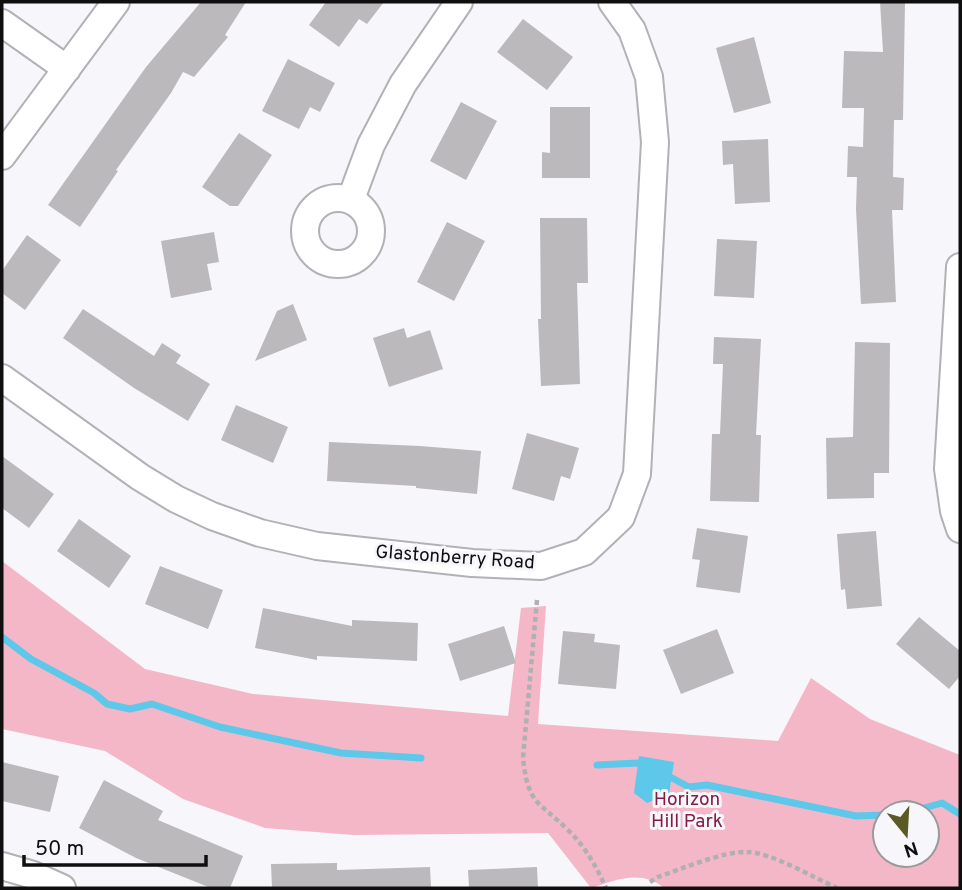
<svg xmlns="http://www.w3.org/2000/svg" width="962" height="890" font-family="Overpass,sans-serif">
<rect width="100%" height="100%" fill="#f7f6fa"/>
<!-- green -->
<path fill="#f4b7c8" fill-rule="evenodd" d="M 2,561 L 145,669 L 253,694 L 508,716 L 521,608 L 546,606 L 538,724 L 778,741 L 811,678 L 870,719 L 960,755 L 960,888 L 664,888 C 641,869 616,880 591,888 L 548,833 L 353,835 L 265,828 L 183,799 L 105,751 L 2,729 ZM 885,813 L 927,813 L 927,855 L 885,855 Z"/>
<!-- water -->
<path fill="#5dc8ea" d="M 639,756 L 674,762 L 669,794 L 647,803 L 634,793 Z"/>
<g fill="none" stroke-linecap="round" stroke-linejoin="round">
<!-- stream -->
<path stroke="#5dc8ea" stroke-width="7" d="M 2,637 L 31,659 L 94,693 L 107,704 L 130,709 L 152,704 L 220,727 L 341,753 L 421,758
M 597,765 L 638,763
M 672,778 L 689,787 L 707,785 L 856,816 L 885,815
M 906,813 L 942,803 L 960,814"/>
</g>
<!-- building -->
<path fill="#bcb9bc" d="M 201,2 L 246,2 L 225,35 L 228,37 L 194,77 L 183,72 L 171,93 L 116,170 L 118,171 L 80,227 L 48,205 L 146,67 Z
M 326,2 L 384,2 L 367,24 L 359,19 L 339,47 L 309,25 Z
M 880,2 L 905,2 L 903,120 L 894,120 L 893,177 L 904,178 L 903,210 L 892,210 L 896,302 L 861,304 L 856,209 L 857,177 L 847,177 L 848,146 L 863,147 L 864,108 L 842,108 L 844,51 L 883,52 Z
M 523,19 L 573,57 L 547,90 L 497,52 Z
M 754,37 L 771,103 L 734,113 L 716,48 Z
M 288,59 L 335,83 L 320,112 L 310,107 L 299,129 L 262,111 Z
M 461,102 L 497,121 L 466,180 L 430,161 Z
M 550,107 L 590,107 L 590,178 L 542,178 L 542,152 L 550,153 Z
M 239,133 L 272,155 L 238,206 L 230,206 L 202,187 Z
M 768,139 L 770,202 L 735,204 L 733,164 L 723,165 L 722,141 Z
M 540,218 L 587,218 L 588,283 L 577,283 L 580,384 L 541,386 L 538,319 L 541,319 Z
M 447,222 L 485,241 L 454,301 L 417,282 Z
M 214,232 L 219,262 L 207,264 L 212,290 L 171,298 L 161,241 Z
M 27,235 L 61,260 L 25,310 L 2,293 L 2,271 Z
M 717,239 L 757,241 L 754,298 L 714,296 Z
M 293,304 L 307,340 L 255,361 L 277,311 Z
M 83,309 L 154,356 L 162,343 L 181,355 L 176,363 L 210,384 L 188,421 L 134,388 L 63,338 Z
M 404,328 L 407,338 L 430,330 L 443,369 L 389,387 L 373,338 Z
M 714,337 L 761,339 L 756,435 L 761,435 L 759,502 L 710,501 L 712,434 L 720,434 L 723,364 L 713,364 Z
M 855,342 L 890,343 L 889,473 L 874,473 L 874,498 L 827,499 L 826,438 L 853,437 Z
M 236,405 L 288,427 L 273,463 L 221,440 Z
M 527,433 L 579,448 L 570,479 L 561,476 L 554,501 L 512,489 Z
M 329,442 L 420,446 L 481,451 L 477,494 L 416,488 L 416,486 L 327,481 Z
M 2,456 L 54,494 L 29,528 L 2,508 Z
M 79,519 L 131,556 L 109,588 L 57,551 Z
M 697,528 L 748,536 L 740,593 L 696,587 L 700,560 L 692,559 Z
M 876,531 L 882,606 L 847,609 L 845,589 L 841,590 L 837,534 Z
M 160,566 L 223,590 L 208,629 L 145,604 Z
M 263,608 L 352,626 L 352,620 L 418,623 L 417,661 L 317,656 L 317,660 L 255,648 Z
M 919,617 L 960,651 L 960,676 L 949,689 L 896,644 Z
M 504,626 L 516,663 L 460,681 L 448,644 Z
M 717,629 L 734,673 L 681,694 L 663,650 Z
M 563,631 L 595,634 L 594,642 L 620,645 L 616,689 L 558,684 Z
M 2,762 L 59,776 L 50,812 L 2,801 Z
M 104,780 L 163,811 L 158,820 L 243,856 L 230,888 L 211,888 L 136,858 L 79,828 Z
M 337,863 L 337,870 L 430,867 L 431,888 L 272,888 L 271,864 Z
M 537,867 L 538,888 L 469,888 L 468,870 Z"/>
<g fill="none" stroke-linecap="round" stroke-linejoin="round">
<defs>
<path id="street" d="M 2,23 L 67,69
M 2,156 L 116,2
M305 231a33 33 0 1 1 66 0a33 33 0 1 1-66 0Z
M 351,199 L 371,145 L 403,84 L 459,2
M 960,267 L 948,469 L 954,511 L 960,529
M 2,378 L 140,477 L 176,499 L 212,516 L 260,533 L 317,546 L 472,563 L 541,566 L 584,552 L 621,517 L 637,474 L 655,142 L 649,77 L 632,30 L 612,2
M 2,866 L 33,875 L 62,888"/>
</defs>
<!-- street casing -->
<use href="#street" stroke="#b2b1b5" stroke-width="30"/>
<!-- path -->
<path stroke="#b0afb2" stroke-width="4.5" stroke-dasharray="5 3.5" stroke-linecap="butt" d="M 537,600 L 523,758 C 528,804 537,800 567,829 C 585,846 596,866 606,888
M 650,882 L 658,877 C 681,869 724,851 747,852 C 770,852 815,878 837,888"/>
<!-- street -->
<use href="#street" stroke="#fff" stroke-width="26"/>
</g>
<g text-anchor="middle" dominant-baseline="central" stroke-width="6" stroke-linejoin="round" paint-order="stroke">
<!-- street labels -->
<g font-size="19" fill="#0f0f10" stroke="#f7f6fa">
<text transform="translate(455 558) rotate(4)">Glastonberry Road</text>
</g>
<!-- park labels -->
<g font-size="19" fill="#821d46" stroke="#f7f6fa">
<text x="687" y="800">Horizon<tspan x="687" dy="22">Hill Park</tspan></text>
</g>
</g>
<!-- border -->
<rect width="962" height="890" fill="none" stroke="#0f0f10" stroke-width="7"/>
<!-- north arrow -->
<g transform="translate(906 834) rotate(162)"><circle r="33" fill="#f7f6fa" stroke="#9a9a9c" stroke-width="2"/>
<path d="M0-5L12 26L0 18L-12 26Z" fill="#5c5925"/>
<text y="-10" font-size="19" font-weight="bold" text-anchor="middle" fill="#0f0f10">N</text>
</g>
<!-- scale -->
<path d="M24 855v10h182v-10" fill="none" stroke="#0f0f10" stroke-width="3.5"/>
<text x="35" y="855" font-size="21" fill="#0f0f10" stroke="#f7f6fa" stroke-width="5" paint-order="stroke">50 m</text>
</svg>
